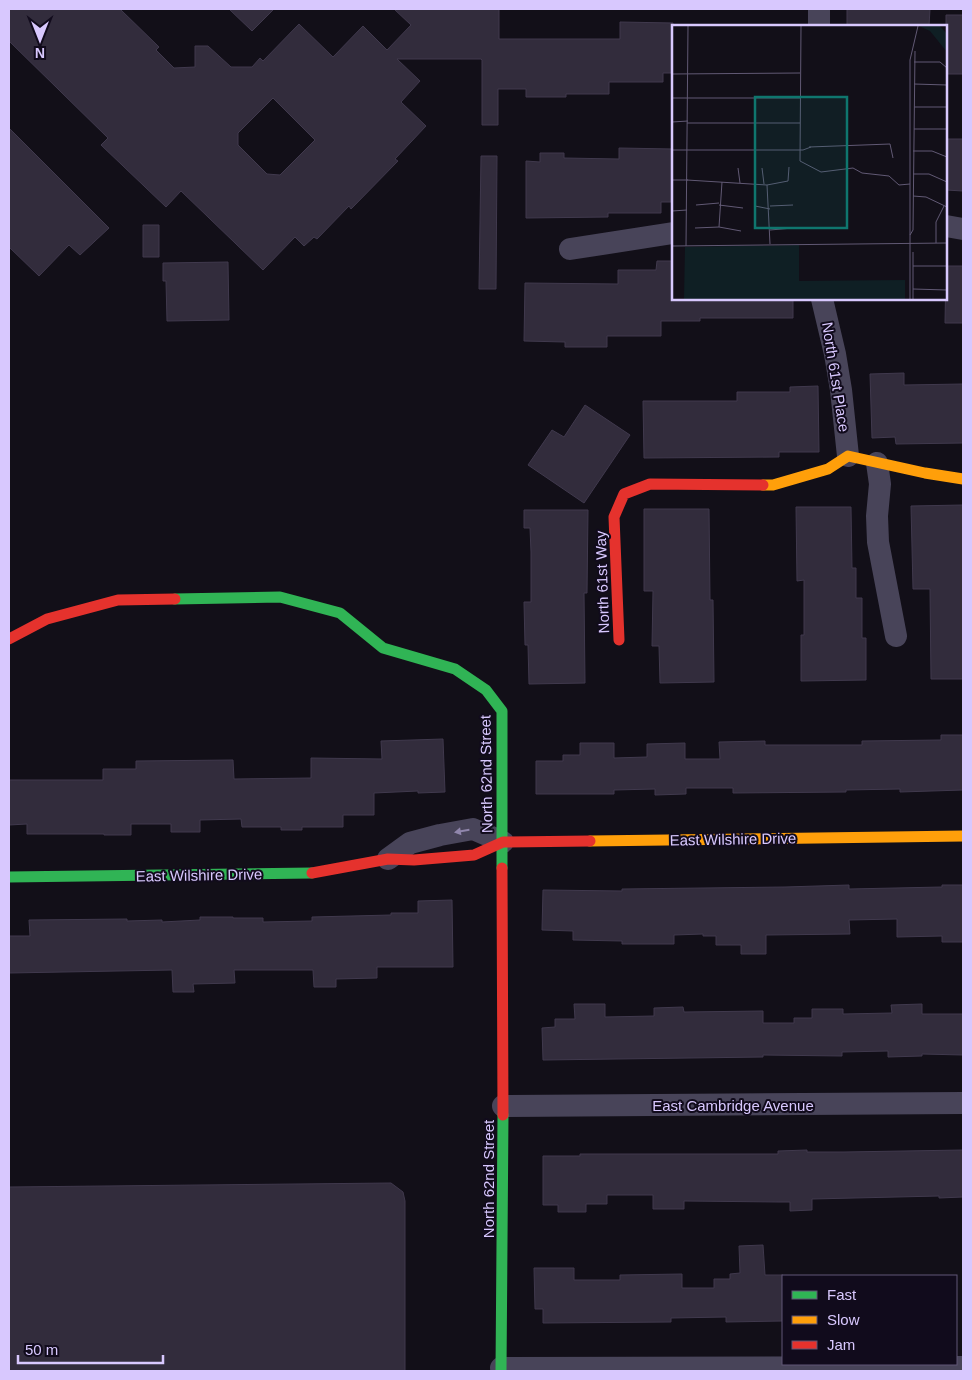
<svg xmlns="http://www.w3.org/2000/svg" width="972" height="1380" font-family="Helvetica,sans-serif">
<rect width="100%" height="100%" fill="#120f18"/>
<!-- building -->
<path fill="#322c3c" stroke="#40394d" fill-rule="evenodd" d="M 9,9 L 120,9 L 159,47 L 156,50 L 174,68 L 195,67 L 195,46 L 208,46 L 231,67 L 252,67 L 260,58 L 263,61 L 299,24 L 333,57 L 363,26 L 387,50 L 411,25 L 394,9 L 499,9 L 499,39 L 620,39 L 620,22 L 673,23 L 673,73 L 663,73 L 663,82 L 609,82 L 609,94 L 566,94 L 566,97 L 526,97 L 526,89 L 498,89 L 498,125 L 482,125 L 482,60 L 481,59 L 397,59 L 420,81 L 401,102 L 426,126 L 395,159 L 398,161 L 351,209 L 349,206 L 317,239 L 314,237 L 304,246 L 295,237 L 263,270 L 181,191 L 166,207 L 101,145 L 108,138 L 9,41 ZM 273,98 L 315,140 L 280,175 L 267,174 L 238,145 L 238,133 Z
M 229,9 L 274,9 L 252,31 Z
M 847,9 L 930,9 L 929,26 L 847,26 Z
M 946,15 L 963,15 L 963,74 L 946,74 Z
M 9,128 L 109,228 L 80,255 L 69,245 L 39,276 L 9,247 Z
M 946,139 L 963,139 L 963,191 L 946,190 Z
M 619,148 L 673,149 L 673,191 L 672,191 L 671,202 L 661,202 L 661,213 L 608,213 L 608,217 L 526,218 L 526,161 L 540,162 L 540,153 L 564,153 L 564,158 L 619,159 Z
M 481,156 L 497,156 L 496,289 L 479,289 Z
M 143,225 L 159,225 L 159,257 L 143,257 Z
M 657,261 L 673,261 L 673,299 L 793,299 L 793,318 L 700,318 L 700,321 L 661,321 L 661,336 L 607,336 L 607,347 L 565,347 L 565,342 L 524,341 L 525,283 L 618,284 L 618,270 L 656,270 Z
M 228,262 L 229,320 L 167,321 L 166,281 L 163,281 L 163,263 Z
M 946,266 L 963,266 L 963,323 L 945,323 Z
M 904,373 L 904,385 L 963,384 L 963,443 L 896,444 L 895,437 L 872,438 L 870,374 Z
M 818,386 L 819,452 L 779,452 L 779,457 L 644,458 L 643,401 L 737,401 L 737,392 L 790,392 L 790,387 Z
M 585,405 L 630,435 L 584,503 L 528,465 L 552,430 L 564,437 Z
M 963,505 L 963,679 L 931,679 L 930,589 L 913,589 L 911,506 Z
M 796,507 L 851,507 L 852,568 L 856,568 L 856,598 L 862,598 L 862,638 L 866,638 L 866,680 L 801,681 L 801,635 L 804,635 L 804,580 L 797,581 Z
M 644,509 L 709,509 L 710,600 L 713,600 L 714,682 L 660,683 L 659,646 L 652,646 L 653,591 L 644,591 Z
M 524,510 L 588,510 L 587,593 L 584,593 L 585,683 L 529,684 L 528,645 L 525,645 L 524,602 L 531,602 L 531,552 L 530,528 L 524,528 Z
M 941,735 L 963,735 L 963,790 L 900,792 L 900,789 L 846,790 L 846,792 L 733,793 L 733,788 L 686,788 L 686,794 L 655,795 L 655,789 L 614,790 L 614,794 L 536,794 L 536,761 L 563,761 L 563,755 L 580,755 L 580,743 L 614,743 L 614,758 L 647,757 L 647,744 L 685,743 L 685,759 L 720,759 L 719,742 L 765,741 L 765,745 L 862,745 L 862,741 L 941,740 Z
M 443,739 L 445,792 L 418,793 L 418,791 L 374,793 L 374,815 L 343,815 L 343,827 L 302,827 L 302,830 L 281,830 L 281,827 L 242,827 L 241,819 L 200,820 L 200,832 L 171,832 L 171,824 L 131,824 L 131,835 L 104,835 L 104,834 L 27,834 L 27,824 L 9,825 L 9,780 L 103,780 L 103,769 L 136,769 L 136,761 L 233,760 L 234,779 L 311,778 L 311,758 L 382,759 L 381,741 Z
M 849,885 L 849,889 L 942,887 L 942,885 L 963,885 L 963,942 L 942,942 L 942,936 L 897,937 L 897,919 L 849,920 L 850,934 L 766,935 L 766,954 L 741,954 L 741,945 L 716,945 L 716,936 L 703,936 L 703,934 L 674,935 L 674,944 L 622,944 L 622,941 L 573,940 L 573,931 L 542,930 L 543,890 L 622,891 L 622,889 L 785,887 Z
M 452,900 L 453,967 L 377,967 L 377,978 L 336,979 L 336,987 L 314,987 L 313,970 L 234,970 L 235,983 L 193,984 L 194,992 L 173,992 L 172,970 L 9,973 L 9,936 L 30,936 L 29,920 L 127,919 L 127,921 L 162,920 L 162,922 L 200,920 L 200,917 L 233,917 L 233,918 L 263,918 L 263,922 L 312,921 L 312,917 L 391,915 L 391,913 L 418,913 L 418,901 Z
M 574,1004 L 605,1004 L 605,1017 L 654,1016 L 654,1008 L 683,1007 L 684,1012 L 763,1011 L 763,1023 L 794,1023 L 794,1018 L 812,1018 L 812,1009 L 843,1009 L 843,1014 L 892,1013 L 891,1005 L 922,1004 L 922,1014 L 963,1014 L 963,1055 L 922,1054 L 922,1056 L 888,1057 L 888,1051 L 842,1052 L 842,1056 L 763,1055 L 763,1057 L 543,1060 L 542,1028 L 555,1027 L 555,1019 L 575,1019 Z
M 807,1150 L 807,1152 L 844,1152 L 963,1150 L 963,1197 L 939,1198 L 939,1196 L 812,1199 L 812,1210 L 790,1211 L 790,1202 L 779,1202 L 684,1201 L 684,1209 L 653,1209 L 653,1195 L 607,1195 L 607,1204 L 586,1204 L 586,1212 L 558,1212 L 558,1205 L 543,1205 L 543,1156 L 580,1156 L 580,1154 L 778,1154 L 778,1151 Z
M 391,1183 L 403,1192 L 405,1201 L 405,1371 L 9,1371 L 9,1187 Z
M 763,1245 L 765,1275 L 783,1275 L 783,1321 L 726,1322 L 726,1317 L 671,1318 L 671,1322 L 543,1323 L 543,1309 L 535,1309 L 534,1268 L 574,1268 L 574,1280 L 620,1280 L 620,1275 L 682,1274 L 682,1288 L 714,1288 L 714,1279 L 730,1279 L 730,1274 L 740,1273 L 739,1246 Z"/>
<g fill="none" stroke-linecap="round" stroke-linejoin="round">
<!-- street -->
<path stroke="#484459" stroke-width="22" d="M 819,26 L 819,9
M 946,226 L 963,229
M 570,249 L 673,233
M 822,299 L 835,354 L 841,390 L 848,456
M 877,463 L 880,484 L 877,516 L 878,542 L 896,636
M 388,859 L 410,843 L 440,835 L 473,829 L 503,842
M 503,1106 L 963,1103
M 501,1368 L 963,1367"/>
<!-- fast -->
<path stroke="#30b455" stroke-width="11" d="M 175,599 L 280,597 L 340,613 L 383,648 L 455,669 L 486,690 L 502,711 L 502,868
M 9,877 L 312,873
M 501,1371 L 503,1115"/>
<!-- slow -->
<path stroke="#ff9f0a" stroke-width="11" d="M 763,485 L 773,485 L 828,469 L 848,456 L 925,473 L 963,479
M 590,841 L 963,836"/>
<!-- jam -->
<path stroke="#e5322d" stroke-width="11" d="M 9,639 L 47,619 L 118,600 L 175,599
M 619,640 L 614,517 L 624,494 L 650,484 L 763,485
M 502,868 L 503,1115
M 312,873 L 388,859 L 414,860 L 474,855 L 503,842 L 590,841"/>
</g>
<!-- one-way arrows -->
<defs><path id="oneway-solid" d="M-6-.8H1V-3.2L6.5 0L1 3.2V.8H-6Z" transform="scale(1.25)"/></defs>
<use fill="#9086ac" href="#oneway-solid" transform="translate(462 831) rotate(170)"/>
<g text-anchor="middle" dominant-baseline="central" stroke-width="4" stroke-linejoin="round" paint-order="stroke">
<!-- street labels -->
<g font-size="15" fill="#d8c8fe" stroke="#110b1c">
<text transform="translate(836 377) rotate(81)">North 61st Place</text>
<text transform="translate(602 582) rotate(-92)">North 61st Way</text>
<text transform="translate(486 774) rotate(-91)">North 62nd Street</text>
<text transform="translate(733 839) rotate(-1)">East Wilshire Drive</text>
<text transform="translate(199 875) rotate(-1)">East Wilshire Drive</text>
<text x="733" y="1105">East Cambridge Avenue</text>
<text transform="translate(488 1179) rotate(-90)">North 62nd Street</text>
</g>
</g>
<!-- overview -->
<g transform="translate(672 25)">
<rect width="275" height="275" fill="#120f18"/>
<path d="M 247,1 L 268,1 L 275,9 L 275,27 L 258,6 ZM 127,220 L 127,256 L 233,255 L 233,274 L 12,274 L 13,222 Z" fill="#0f1f24"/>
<path fill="none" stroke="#615974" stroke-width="1" d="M 129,1 L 128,136 L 149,147 L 181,143 L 190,148 L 217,151 L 227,160 L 238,159M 242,37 L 268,37 L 275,43M 0,49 L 128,48M 242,59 L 275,60M 0,73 L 128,73M 242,82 L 275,82M 0,97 L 16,96M 15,98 L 128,98M 242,104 L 275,104M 137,122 L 218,119 L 221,133M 0,125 L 131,125 L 139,122M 241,126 L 260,126 L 275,132M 66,143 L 68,158M 90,143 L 92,159M 241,149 L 257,149 L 275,157M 0,155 L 16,155M 15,155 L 95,160 L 116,156 L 117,142M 95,160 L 98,219M 241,171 L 254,172 L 275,182M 24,180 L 47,178M 47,180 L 71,183M 83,181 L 98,184M 98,181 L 121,180M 0,186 L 15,185M 47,202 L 50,157M 23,203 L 47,202 L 69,206M 98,205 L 121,203M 238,210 L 241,205 L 243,26M 264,218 L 264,197 L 272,181M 0,221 L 275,218M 14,221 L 16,1M 241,227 L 241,274M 241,241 L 275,241M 241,264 L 275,265M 238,274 L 238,35 L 246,1"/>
<path fill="#0f766e" fill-opacity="0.15" stroke="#0f766e" stroke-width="2.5" d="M 83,72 L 175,72 L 175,203 L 83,203 Z"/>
<rect width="275" height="275" fill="none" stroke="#d8c8fe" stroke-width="2.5"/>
</g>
<!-- border -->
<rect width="972" height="1380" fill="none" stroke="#d8c8fe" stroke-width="20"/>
<!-- legend -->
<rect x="782" y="1275" width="175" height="90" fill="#110b1c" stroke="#615776"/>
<rect x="792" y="1291" width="25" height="8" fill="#30b455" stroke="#615776"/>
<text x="827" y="1300" font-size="15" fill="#d8c8fe">Fast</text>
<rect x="792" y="1316" width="25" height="8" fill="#ff9f0a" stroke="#615776"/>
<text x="827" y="1325" font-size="15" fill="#d8c8fe">Slow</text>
<rect x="792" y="1341" width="25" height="8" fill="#e5322d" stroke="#615776"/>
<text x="827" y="1350" font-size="15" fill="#d8c8fe">Jam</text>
<!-- north arrow -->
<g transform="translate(40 40) rotate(180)" stroke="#110b1c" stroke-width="4" paint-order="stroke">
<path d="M0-4L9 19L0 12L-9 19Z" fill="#d8c8fe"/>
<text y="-8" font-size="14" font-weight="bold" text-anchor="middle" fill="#d8c8fe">N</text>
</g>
<!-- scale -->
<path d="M18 1355v8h145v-8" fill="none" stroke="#d8c8fe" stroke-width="2.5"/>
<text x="25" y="1355" font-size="15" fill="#d8c8fe" stroke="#110b1c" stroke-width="4" paint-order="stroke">50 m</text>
</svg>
